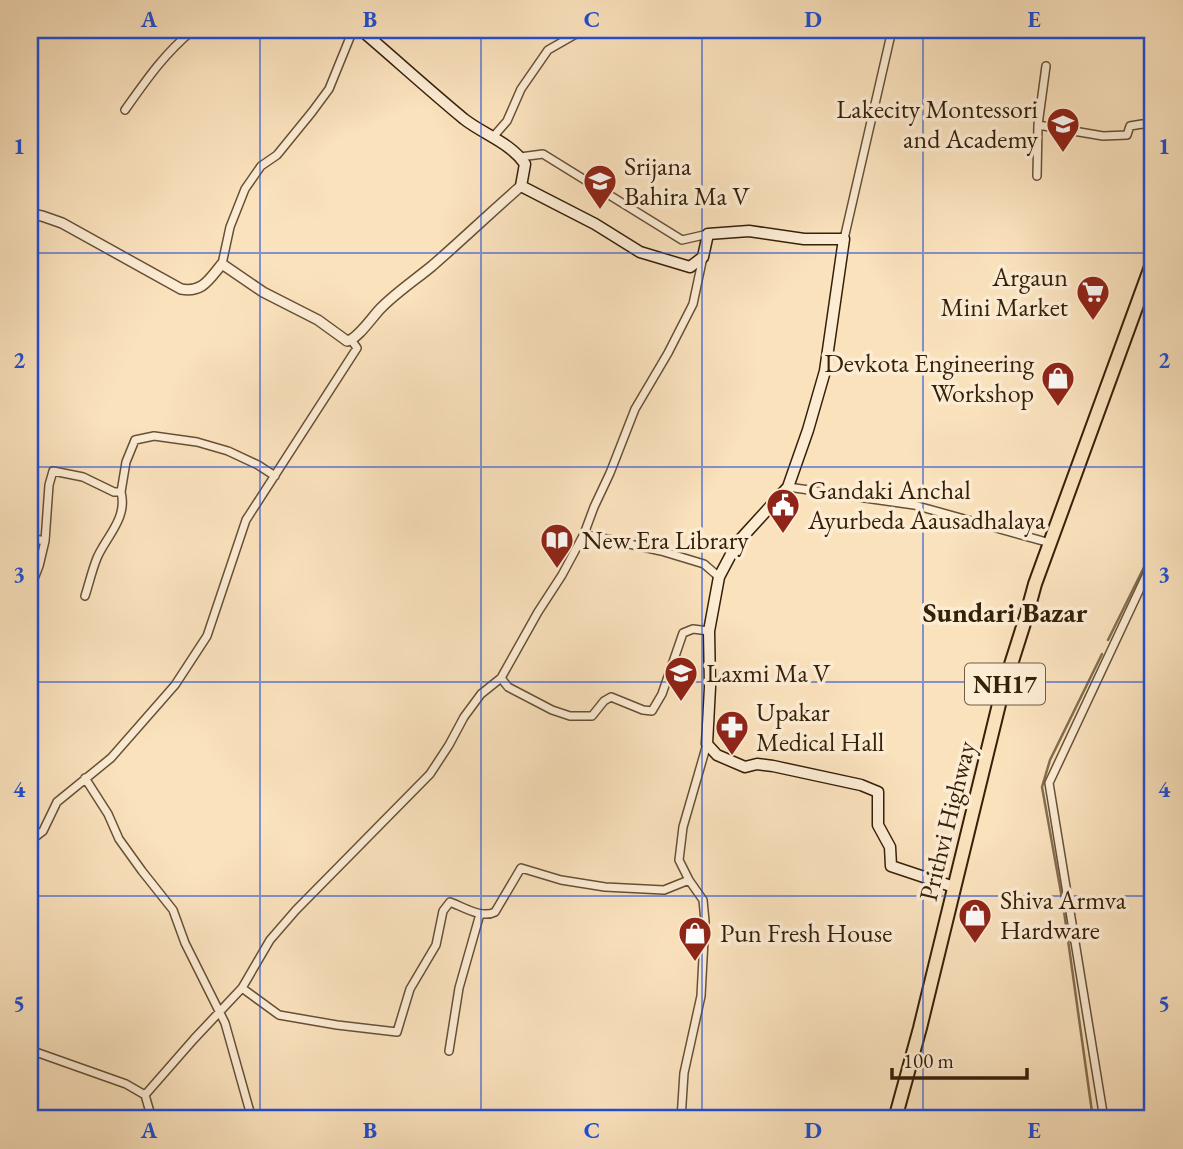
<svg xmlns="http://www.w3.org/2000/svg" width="1183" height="1149" font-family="'EB Garamond',serif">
<rect width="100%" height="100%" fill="#fae2bd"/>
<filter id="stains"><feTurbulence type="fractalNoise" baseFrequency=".00286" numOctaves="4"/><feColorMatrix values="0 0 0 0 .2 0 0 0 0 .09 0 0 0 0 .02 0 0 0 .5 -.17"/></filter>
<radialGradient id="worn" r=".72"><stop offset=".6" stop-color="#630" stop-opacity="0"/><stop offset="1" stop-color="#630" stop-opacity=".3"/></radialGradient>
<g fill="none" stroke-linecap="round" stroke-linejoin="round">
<!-- stream -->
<path stroke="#836d4f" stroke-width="2.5" d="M 1108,640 L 1153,549
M 1093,1119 L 1063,904 L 1042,787 L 1050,760 L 1102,654"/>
<defs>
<path id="minor" d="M 125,110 C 147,79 164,54 193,30
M 1038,125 L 1046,66
M 493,137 L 507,121 L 521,89 L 548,50 L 583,30
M 520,157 L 543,154 L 682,240 L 708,234
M 1037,176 L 1038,125 L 1103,136 L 1127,135 L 1130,126 L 1142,124 L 1153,126
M 844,239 L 892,30
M 222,264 L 230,227 L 245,189 L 261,166 L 277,155 L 312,112 L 329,89 L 353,30
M 788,487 L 914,505 L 1050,543
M 584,534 L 661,551 L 704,564 L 719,577
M 30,538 L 45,541 L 49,485 L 53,471 L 83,477 L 114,492 L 121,492 L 126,462 L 135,440 L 154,436 L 197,442 L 228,451 L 258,465 L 275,476
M 30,589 L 39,566 L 45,541
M 85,596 C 89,584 92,570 97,558 C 106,537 128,518 121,492
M 501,678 L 508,687 L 552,710 L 570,716 L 592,716 L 604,701 L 611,697 L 643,710 L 652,711 L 662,694 L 683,633 L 693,629 L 709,631
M 85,778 L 108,814 L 119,839 L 142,871 L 173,910 L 185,943 L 225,1023 L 252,1119
M 30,841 L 43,831 L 57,802 L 111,758 L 175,685 L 207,636 L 246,520 L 357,348 L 352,341
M 242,988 L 279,1015 L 337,1025 L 397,1032 L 410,989 L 436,945 L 443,911 L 450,902 C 463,907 482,919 495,912 L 521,868 L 561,880 L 605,887 L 664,890 L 689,880
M 30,1050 L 126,1084 L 145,1095 L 152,1119
M 449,1051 L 459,988 L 480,914
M 145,1095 L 194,1039 L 242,988 L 270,940 L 296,910 L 430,774 L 449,745 L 464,717 L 481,694 L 501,678 L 538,612 L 562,575 L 584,534 L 594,507 L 610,473 L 635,409 L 668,353 L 693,304 L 703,257
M 681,1119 L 684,1073 L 701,996 L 705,921 L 703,900 L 689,880 L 679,860 L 683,827 L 707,744
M 1104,1119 L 1049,783 L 1153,561"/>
<path id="tertiary" d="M 30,214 L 42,216 L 62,223 L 181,289 C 203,293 209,279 222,264 L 263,292 L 318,320 L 347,341 C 358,339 372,317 381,308 C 397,292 415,280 432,266 C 462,240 491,212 521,186"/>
<path id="secondary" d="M 361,30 C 395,59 429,90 464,119 C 483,134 511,143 525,164 L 521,186 L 595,224 L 640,252 L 690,267 L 703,257 L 708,234 L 749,231 L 804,239 L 844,239 L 825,371 L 808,430 L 788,487 L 737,543 L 719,577 L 709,631 L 710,687 L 707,744 L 717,755 L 745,767 L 757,764 L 773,766 L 861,785 L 878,792 L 878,825 L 890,847 L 891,866 L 954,887"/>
<path id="trunk" d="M 895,1119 L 920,1028 L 1001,696 L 1026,617 L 1035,584 L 1153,261"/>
</defs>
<!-- minor casing -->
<use href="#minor" stroke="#675035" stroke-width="10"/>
<!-- tertiary casing -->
<use href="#tertiary" stroke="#675035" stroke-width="12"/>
<!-- secondary casing -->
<use href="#secondary" stroke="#362008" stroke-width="13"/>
<!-- trunk casing -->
<use href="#trunk" stroke="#362008" stroke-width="16"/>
<!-- minor -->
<use href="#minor" stroke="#fcecd4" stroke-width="7"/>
<!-- tertiary -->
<use href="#tertiary" stroke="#fcecd4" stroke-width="9"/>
<!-- secondary -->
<use href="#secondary" stroke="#fcecd4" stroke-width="10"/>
<!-- trunk -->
<use href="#trunk" stroke="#fae2bd" stroke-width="12"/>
</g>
<!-- grid -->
<path fill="none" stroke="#1d4ed8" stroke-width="2" stroke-opacity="0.55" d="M 260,30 L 260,1119M 481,30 L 481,1119M 702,30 L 702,1119M 923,30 L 923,1119M 30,253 L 1153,253M 30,467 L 1153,467M 30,682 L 1153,682M 30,896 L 1153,896"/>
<!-- icons -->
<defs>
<symbol id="school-pin" viewBox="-11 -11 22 30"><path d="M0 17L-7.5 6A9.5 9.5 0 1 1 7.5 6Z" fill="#8f2418" stroke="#fcecd4"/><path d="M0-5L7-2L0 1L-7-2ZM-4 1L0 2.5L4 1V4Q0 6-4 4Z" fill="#fff"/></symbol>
<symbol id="supermarket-pin" viewBox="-11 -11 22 30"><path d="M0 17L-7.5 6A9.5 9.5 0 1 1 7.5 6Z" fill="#8f2418" stroke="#fcecd4"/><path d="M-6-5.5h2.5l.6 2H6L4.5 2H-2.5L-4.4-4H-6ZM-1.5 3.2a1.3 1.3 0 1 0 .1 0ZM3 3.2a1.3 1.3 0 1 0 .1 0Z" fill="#fff"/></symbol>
<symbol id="shop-pin" viewBox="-11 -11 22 30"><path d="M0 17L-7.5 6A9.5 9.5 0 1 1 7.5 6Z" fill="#8f2418" stroke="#fcecd4"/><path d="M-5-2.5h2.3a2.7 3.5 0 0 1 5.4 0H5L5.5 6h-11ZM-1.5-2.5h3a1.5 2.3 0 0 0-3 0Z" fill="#fff"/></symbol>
<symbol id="civic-pin" viewBox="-11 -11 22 30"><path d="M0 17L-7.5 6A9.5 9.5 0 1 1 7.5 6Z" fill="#8f2418" stroke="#fcecd4"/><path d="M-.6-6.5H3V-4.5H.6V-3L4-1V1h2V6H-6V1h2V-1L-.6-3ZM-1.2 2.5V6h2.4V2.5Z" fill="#fff"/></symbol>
<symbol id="library-pin" viewBox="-11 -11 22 30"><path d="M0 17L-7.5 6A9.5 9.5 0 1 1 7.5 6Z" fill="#8f2418" stroke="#fcecd4"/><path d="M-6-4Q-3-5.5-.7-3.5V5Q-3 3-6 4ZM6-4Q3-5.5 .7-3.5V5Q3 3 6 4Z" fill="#fff"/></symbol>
<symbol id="pharmacy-pin" viewBox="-11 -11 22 30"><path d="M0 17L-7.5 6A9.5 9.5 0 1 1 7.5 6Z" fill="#8f2418" stroke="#fcecd4"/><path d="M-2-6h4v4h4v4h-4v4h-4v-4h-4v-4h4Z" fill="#fff"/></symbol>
</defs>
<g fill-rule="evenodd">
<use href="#school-pin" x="1044" y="105" width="38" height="52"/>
<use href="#school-pin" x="581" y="162" width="38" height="52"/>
<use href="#supermarket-pin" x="1074" y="273" width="38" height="52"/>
<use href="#shop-pin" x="1039" y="359" width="38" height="52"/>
<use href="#civic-pin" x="764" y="486" width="38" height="52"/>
<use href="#library-pin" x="538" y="521" width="38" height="52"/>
<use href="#school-pin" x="662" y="654" width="38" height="52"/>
<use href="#pharmacy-pin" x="713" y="708" width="38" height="52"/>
<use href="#shop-pin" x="956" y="896" width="38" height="52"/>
<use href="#shop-pin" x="676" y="914" width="38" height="52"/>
</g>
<g text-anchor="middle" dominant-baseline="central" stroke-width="7" stroke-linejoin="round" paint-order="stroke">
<!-- shield labels -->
<rect fill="#fcecd4" stroke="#715d45" stroke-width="2" x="965" y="663.5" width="80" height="41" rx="5"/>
<g font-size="24" font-weight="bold" fill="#362008">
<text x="1005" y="684">NH17</text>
</g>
<!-- poi labels -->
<g font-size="26" fill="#362008" stroke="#fcecd4" text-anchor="start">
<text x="1038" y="109" text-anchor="end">Lakecity Montessori<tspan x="1038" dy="30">and Academy</tspan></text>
<text x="624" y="166">Srijana<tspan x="624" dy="30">Bahira Ma V</tspan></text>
<text x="1068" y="277" text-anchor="end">Argaun<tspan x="1068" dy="30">Mini Market</tspan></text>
<text x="1034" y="363" text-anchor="end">Devkota Engineering<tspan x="1034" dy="30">Workshop</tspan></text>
<text x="808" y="490">Gandaki Anchal<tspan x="808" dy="30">Ayurbeda Aausadhalaya</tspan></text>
<text x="582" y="540">New Era Library</text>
<text x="706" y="673">Laxmi Ma V</text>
<text x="756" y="712">Upakar<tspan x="756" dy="30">Medical Hall</tspan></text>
<text x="1000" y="900">Shiva Armva<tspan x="1000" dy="30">Hardware</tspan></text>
<text x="720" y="933">Pun Fresh House</text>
</g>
<!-- street labels -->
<g font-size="26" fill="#362008" stroke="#fcecd4">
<text transform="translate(947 821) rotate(-76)">Prithvi Highway</text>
</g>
<!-- neighbourhood labels -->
<g font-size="28" font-weight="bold" fill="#362008" stroke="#fcecd4">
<text x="1005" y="612">Sundari Bazar</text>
</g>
</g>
<!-- margin -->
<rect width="1183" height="1149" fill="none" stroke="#fae2bd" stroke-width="77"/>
<!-- scale -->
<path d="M892 1068v10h135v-10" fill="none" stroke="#362008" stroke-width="3.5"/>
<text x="903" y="1068" font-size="21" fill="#362008" stroke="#fcecd4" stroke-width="5" paint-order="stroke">100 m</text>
<rect x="38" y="38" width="1106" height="1072" fill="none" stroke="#1d4ed8" stroke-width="2.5"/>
<g font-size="23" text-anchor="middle" font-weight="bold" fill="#1d4ed8">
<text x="149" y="27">A</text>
<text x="370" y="27">B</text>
<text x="592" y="27">C</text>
<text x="813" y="27">D</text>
<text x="1034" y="27">E</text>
<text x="19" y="154">1</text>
<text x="1164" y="154">1</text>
<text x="19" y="368">2</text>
<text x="1164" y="368">2</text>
<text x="19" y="582">3</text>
<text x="1164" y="582">3</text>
<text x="19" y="797">4</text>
<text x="1164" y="797">4</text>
<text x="19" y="1011">5</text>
<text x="1164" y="1011">5</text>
<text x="149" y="1138">A</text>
<text x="370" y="1138">B</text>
<text x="592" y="1138">C</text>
<text x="813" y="1138">D</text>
<text x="1034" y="1138">E</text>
</g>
<rect width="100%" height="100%" filter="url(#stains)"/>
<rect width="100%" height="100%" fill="url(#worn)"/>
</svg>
